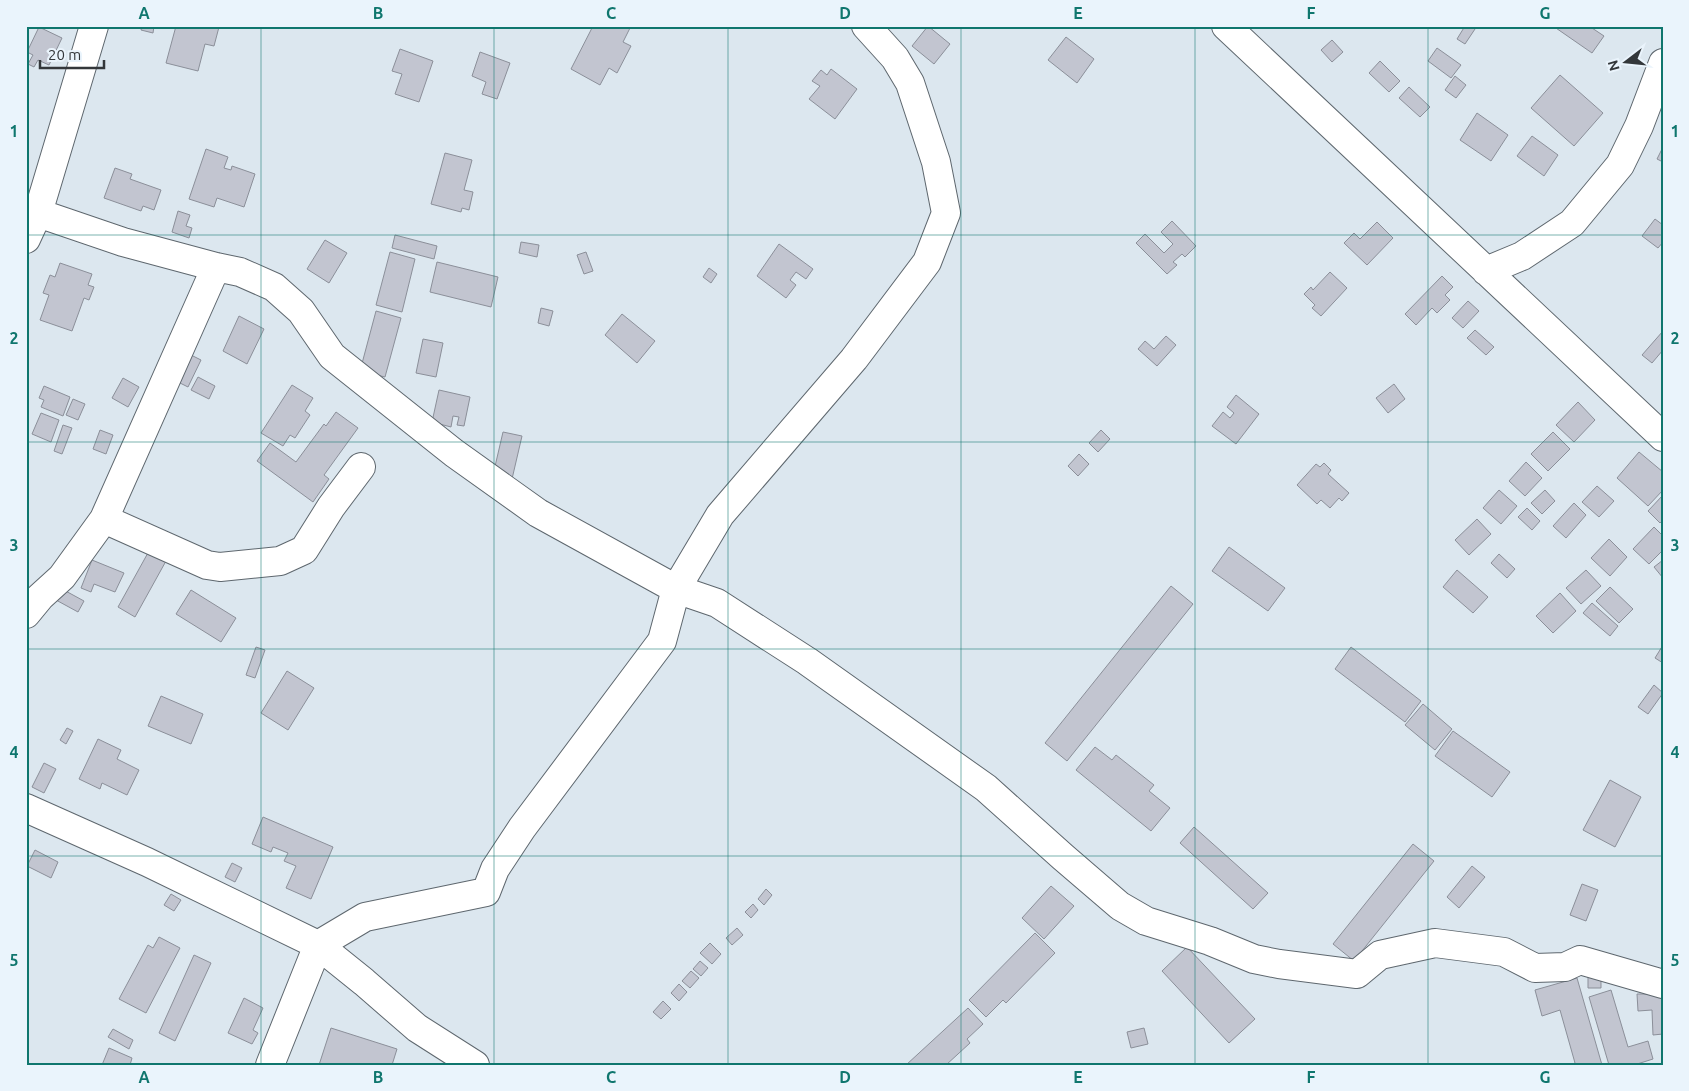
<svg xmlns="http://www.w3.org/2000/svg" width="1689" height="1091" font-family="Ubuntu,sans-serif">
<rect width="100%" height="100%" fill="#dce7ef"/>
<!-- building -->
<path fill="#c2c5d0" stroke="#8b8f99" d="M 142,26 L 154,26 L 153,33 L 141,30 Z
M 176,26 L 219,27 L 214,46 L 205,44 L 198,71 L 166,63 Z
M 593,26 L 630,28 L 623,42 L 631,46 L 617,73 L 609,68 L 600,85 L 571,69 Z
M 928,26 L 950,44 L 934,64 L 912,46 Z
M 1465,26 L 1477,26 L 1465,44 L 1457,39 Z
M 1553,26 L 1589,26 L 1604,36 L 1592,53 Z
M 39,27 L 62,38 L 49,65 L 38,60 L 34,67 L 28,64 L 33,55 L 27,52 Z
M 1066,37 L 1094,59 L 1077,83 L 1048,60 Z
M 1332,40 L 1343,52 L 1332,62 L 1321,50 Z
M 1437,48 L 1461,65 L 1451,78 L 1428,61 Z
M 400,49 L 433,61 L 419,102 L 395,94 L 402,74 L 392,71 Z
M 480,52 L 510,63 L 497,99 L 482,94 L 486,82 L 472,76 Z
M 1380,61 L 1400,81 L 1389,92 L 1369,73 Z
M 831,69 L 857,89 L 835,119 L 809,99 L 820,86 L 812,81 L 821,70 L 827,75 Z
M 1560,75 L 1603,113 L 1574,146 L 1531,108 Z
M 1455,76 L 1466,85 L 1456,98 L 1445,90 Z
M 1409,87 L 1430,107 L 1420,117 L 1399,98 Z
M 1477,113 L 1508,135 L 1491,161 L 1460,140 Z
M 1532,136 L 1558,155 L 1544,176 L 1517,156 Z
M 1663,147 L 1663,162 L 1657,159 Z
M 206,149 L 228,157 L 224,168 L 231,170 L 232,166 L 255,174 L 244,207 L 217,198 L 214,207 L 189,199 Z
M 445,153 L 472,160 L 464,190 L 473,192 L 469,210 L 462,208 L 461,212 L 431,204 Z
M 115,168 L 132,174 L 130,179 L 161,190 L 154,210 L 143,206 L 141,211 L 104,198 Z
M 178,211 L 190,215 L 186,226 L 192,228 L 189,238 L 172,232 Z
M 1655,219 L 1663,225 L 1663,242 L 1658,248 L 1642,236 Z
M 1172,221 L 1196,246 L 1185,257 L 1182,254 L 1173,262 L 1177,265 L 1167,274 L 1136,243 L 1145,234 L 1164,253 L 1173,244 L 1161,232 Z
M 1377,222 L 1393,238 L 1367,265 L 1344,243 L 1354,233 L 1360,239 Z
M 395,235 L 437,246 L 434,259 L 392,248 Z
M 325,240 L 347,253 L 329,283 L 307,269 Z
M 521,242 L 539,245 L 537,257 L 519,253 Z
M 779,244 L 813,269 L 806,279 L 796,272 L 790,280 L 796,285 L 786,298 L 757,276 Z
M 390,252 L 415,259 L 402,312 L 376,305 Z
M 586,252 L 593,271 L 584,274 L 577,255 Z
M 437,262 L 498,277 L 491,307 L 430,292 Z
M 60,263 L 92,274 L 88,285 L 94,287 L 89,300 L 84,298 L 72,331 L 40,320 L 49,295 L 43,293 L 50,275 L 55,277 Z
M 709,268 L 717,274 L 711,283 L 703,277 Z
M 1330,272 L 1347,288 L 1321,316 L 1312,308 L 1315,305 L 1304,294 L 1311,287 L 1313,290 Z
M 1442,276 L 1453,287 L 1445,295 L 1450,300 L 1437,313 L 1432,308 L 1416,325 L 1405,314 Z
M 1468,301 L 1479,311 L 1463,328 L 1452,318 Z
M 541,308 L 553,311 L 549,326 L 538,323 Z
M 376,311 L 401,318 L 385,377 L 360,371 Z
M 622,314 L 655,341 L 637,363 L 605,335 Z
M 239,316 L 264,329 L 247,364 L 223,351 Z
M 1475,330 L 1494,347 L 1486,355 L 1467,338 Z
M 1663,331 L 1663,350 L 1652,363 L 1642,355 Z
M 1166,336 L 1176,345 L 1157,366 L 1138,349 L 1145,341 L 1154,349 Z
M 423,339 L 443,343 L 436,377 L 416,373 Z
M 187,353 L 201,360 L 188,387 L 174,380 Z
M 198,377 L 215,386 L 209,399 L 191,390 Z
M 123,378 L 139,387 L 128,407 L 112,398 Z
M 1394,384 L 1405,399 L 1388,413 L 1376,398 Z
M 292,385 L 313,398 L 305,411 L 310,415 L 295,438 L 290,435 L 283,446 L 261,433 Z
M 44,386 L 70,397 L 63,416 L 41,407 L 44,400 L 39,398 Z
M 439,390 L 470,397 L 464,426 L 457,425 L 459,417 L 453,416 L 451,427 L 432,422 Z
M 1236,395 L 1259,414 L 1236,444 L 1212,426 L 1223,412 L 1230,418 L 1234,413 L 1227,407 Z
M 73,399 L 85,404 L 78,420 L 66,415 Z
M 1578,402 L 1595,420 L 1574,442 L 1556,425 Z
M 336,412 L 358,428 L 324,475 L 329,479 L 313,502 L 257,461 L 270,443 L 296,462 L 324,424 L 326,426 Z
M 41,413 L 59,420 L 51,442 L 32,434 Z
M 63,425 L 72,428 L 62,454 L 54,451 Z
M 100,430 L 113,435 L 106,454 L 93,449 Z
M 1101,430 L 1110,439 L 1098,452 L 1089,443 Z
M 503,432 L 522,436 L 512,479 L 493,475 Z
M 1553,432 L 1570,449 L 1548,471 L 1531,454 Z
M 1639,452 L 1663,472 L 1663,490 L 1648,506 L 1617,478 Z
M 1079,454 L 1089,464 L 1078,476 L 1068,466 Z
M 1526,462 L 1542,478 L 1525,496 L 1509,481 Z
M 1324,463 L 1331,470 L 1328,474 L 1349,493 L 1342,501 L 1339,498 L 1330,508 L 1321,500 L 1317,504 L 1297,485 L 1316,464 L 1320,467 Z
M 1597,486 L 1614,501 L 1599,517 L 1582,502 Z
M 1499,490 L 1517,506 L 1501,524 L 1483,508 Z
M 1545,490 L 1555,501 L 1542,514 L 1531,503 Z
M 1663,495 L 1663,520 L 1660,523 L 1648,511 Z
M 1574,503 L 1586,515 L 1566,538 L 1553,526 Z
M 1527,508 L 1540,521 L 1532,530 L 1518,517 Z
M 1477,519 L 1491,534 L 1469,555 L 1455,540 Z
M 1654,527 L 1663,536 L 1663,550 L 1649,564 L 1633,549 Z
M 1609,539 L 1627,557 L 1610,576 L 1591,558 Z
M 1229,547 L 1285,588 L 1268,611 L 1212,571 Z
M 149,551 L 166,561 L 135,617 L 118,607 Z
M 1499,554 L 1515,569 L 1507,578 L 1491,563 Z
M 92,560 L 124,573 L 115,592 L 94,584 L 91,592 L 81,588 Z
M 1663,560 L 1663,578 L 1654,567 Z
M 1457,570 L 1488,597 L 1473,613 L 1443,587 Z
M 1586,570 L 1601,586 L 1581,604 L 1566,588 Z
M 1171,586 L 1193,604 L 1067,761 L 1045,743 Z
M 1610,587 L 1633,609 L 1619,623 L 1596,601 Z
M 62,589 L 84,601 L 78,612 L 56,600 Z
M 191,590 L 236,618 L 221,642 L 176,614 Z
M 1560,593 L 1576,611 L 1553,633 L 1536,616 Z
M 1592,603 L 1618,626 L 1610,636 L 1583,613 Z
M 1663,645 L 1663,663 L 1655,658 Z
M 256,647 L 265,650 L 255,678 L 246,675 Z
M 1351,647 L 1421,701 L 1405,722 L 1335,669 Z
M 287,671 L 314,688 L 288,730 L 261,713 Z
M 1654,685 L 1663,693 L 1648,714 L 1638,707 Z
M 161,696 L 203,714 L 191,744 L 148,726 Z
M 1423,704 L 1452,729 L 1435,750 L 1405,725 Z
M 67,728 L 73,731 L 66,744 L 60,740 Z
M 1453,731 L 1510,772 L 1492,797 L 1435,756 Z
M 98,739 L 121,750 L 117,759 L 139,770 L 127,795 L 102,783 L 100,789 L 79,779 Z
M 1095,747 L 1112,760 L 1116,755 L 1154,785 L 1149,791 L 1170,808 L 1151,831 L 1076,770 Z
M 44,763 L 56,769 L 44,793 L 32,787 Z
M 1610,780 L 1641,797 L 1615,847 L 1583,830 Z
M 263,817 L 333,847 L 311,899 L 286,888 L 296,866 L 284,861 L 288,853 L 273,847 L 271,852 L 252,844 Z
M 1194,827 L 1268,893 L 1253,909 L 1180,843 Z
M 1413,844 L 1434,861 L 1354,961 L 1333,944 Z
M 35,850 L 58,862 L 51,878 L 27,866 Z
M 232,863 L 242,868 L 235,882 L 225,877 Z
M 1472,866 L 1485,877 L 1459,908 L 1447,897 Z
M 1582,884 L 1598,890 L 1586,921 L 1570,915 Z
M 1051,886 L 1074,906 L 1044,939 L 1022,918 Z
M 766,889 L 772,895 L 764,905 L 758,899 Z
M 171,894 L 181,900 L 174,911 L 164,905 Z
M 753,904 L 758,910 L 751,918 L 745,912 Z
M 737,928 L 743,935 L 732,945 L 726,938 Z
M 1035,933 L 1055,953 L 1006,1003 L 1003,1000 L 986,1017 L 969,1000 Z
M 159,937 L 180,948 L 146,1013 L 119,999 L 148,945 L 153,948 Z
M 710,943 L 721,954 L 712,964 L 700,953 Z
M 1187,947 L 1255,1019 L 1229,1043 L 1162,971 Z
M 194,955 L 211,963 L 175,1041 L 159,1033 Z
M 700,961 L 708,968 L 701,976 L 693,969 Z
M 691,971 L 699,978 L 690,988 L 682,981 Z
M 1588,977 L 1601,977 L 1601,988 L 1588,988 Z
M 1577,978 L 1602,1065 L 1570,1065 L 1575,1063 L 1560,1010 L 1542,1016 L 1535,990 Z
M 679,984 L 687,992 L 679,1001 L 671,993 Z
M 1611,990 L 1628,1047 L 1648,1041 L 1653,1059 L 1634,1065 L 1609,1065 L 1589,997 Z
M 1637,994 L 1663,994 L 1663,1034 L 1653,1035 L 1652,1010 L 1638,1011 Z
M 244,998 L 263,1008 L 253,1030 L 258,1033 L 252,1044 L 228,1033 Z
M 663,1001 L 671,1009 L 661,1019 L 653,1012 Z
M 968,1008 L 983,1024 L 967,1039 L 970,1043 L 946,1065 L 906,1065 Z
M 331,1028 L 397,1049 L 392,1065 L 319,1065 Z
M 1144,1028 L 1148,1044 L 1131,1048 L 1127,1032 Z
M 113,1029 L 133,1040 L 129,1049 L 108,1037 Z
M 109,1048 L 132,1058 L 130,1065 L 102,1065 Z"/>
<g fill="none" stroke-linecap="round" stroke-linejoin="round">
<defs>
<path id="minor" d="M 1226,26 L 1663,437
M 38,213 L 123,242 L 216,267 L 240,272 L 274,287 L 301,311 L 332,356 L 454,453 L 538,513 L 676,589 L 717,603 L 807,661 L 986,788 L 1063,857 L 1120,906 L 1146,921 L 1210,941 L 1254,959 L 1279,964 L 1357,974 L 1380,955 L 1435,943 L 1504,952 L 1535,968 L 1565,967 L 1580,960 L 1663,984
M 26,239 L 38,213 L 94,26
M 1486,271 L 1522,256 L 1572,223 L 1620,165 L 1639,126 L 1663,63
M 104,519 L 216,267
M 26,614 L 40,597 L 62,577 L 104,519 L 207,565 L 220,567 L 280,561 L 304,550 L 331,507 L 361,467
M 26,808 L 147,862 L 318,945 L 365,917 L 486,892 L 495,869 L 522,828 L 662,641 L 676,589 L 720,515 L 854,359 L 927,262 L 946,213 L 936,162 L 910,83 L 895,58 L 866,26
M 270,1065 L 318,945 L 364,982 L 417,1028 L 475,1065"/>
</defs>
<!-- minor casing -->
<use href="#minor" stroke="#5e676e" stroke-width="30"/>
<!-- minor -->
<use href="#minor" stroke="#fff" stroke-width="28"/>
</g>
<!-- grid -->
<path fill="none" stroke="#0f766e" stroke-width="1" stroke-opacity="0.55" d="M 261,26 L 261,1065M 494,26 L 494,1065M 728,26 L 728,1065M 961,26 L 961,1065M 1195,26 L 1195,1065M 1428,26 L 1428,1065M 26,235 L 1663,235M 26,442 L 1663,442M 26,649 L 1663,649M 26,856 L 1663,856"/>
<!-- border -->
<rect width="1689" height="1091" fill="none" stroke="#eaf4fc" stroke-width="55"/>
<!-- north arrow -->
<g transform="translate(1626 62) rotate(254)" stroke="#eaf4fc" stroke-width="4" paint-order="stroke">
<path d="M0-4L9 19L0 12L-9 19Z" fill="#33373a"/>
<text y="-8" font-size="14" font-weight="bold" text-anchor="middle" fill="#33373a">N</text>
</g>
<!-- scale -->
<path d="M40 60v8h64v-8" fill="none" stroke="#33373a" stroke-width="2.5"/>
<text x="48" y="60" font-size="15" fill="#33373a" stroke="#eaf4fc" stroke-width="4" paint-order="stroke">20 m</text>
<rect x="28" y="28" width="1634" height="1036" fill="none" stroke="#0f766e" stroke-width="2"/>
<g font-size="16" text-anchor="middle" font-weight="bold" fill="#0f766e">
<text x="144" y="19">A</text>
<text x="378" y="19">B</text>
<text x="611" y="19">C</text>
<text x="845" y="19">D</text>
<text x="1078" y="19">E</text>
<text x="1311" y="19">F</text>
<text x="1545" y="19">G</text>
<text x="14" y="137">1</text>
<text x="1675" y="137">1</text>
<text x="14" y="344">2</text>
<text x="1675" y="344">2</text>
<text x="14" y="551">3</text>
<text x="1675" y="551">3</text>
<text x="14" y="758">4</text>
<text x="1675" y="758">4</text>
<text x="14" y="966">5</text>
<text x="1675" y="966">5</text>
<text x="144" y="1083">A</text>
<text x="378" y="1083">B</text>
<text x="611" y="1083">C</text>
<text x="845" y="1083">D</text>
<text x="1078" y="1083">E</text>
<text x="1311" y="1083">F</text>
<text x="1545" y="1083">G</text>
</g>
</svg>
